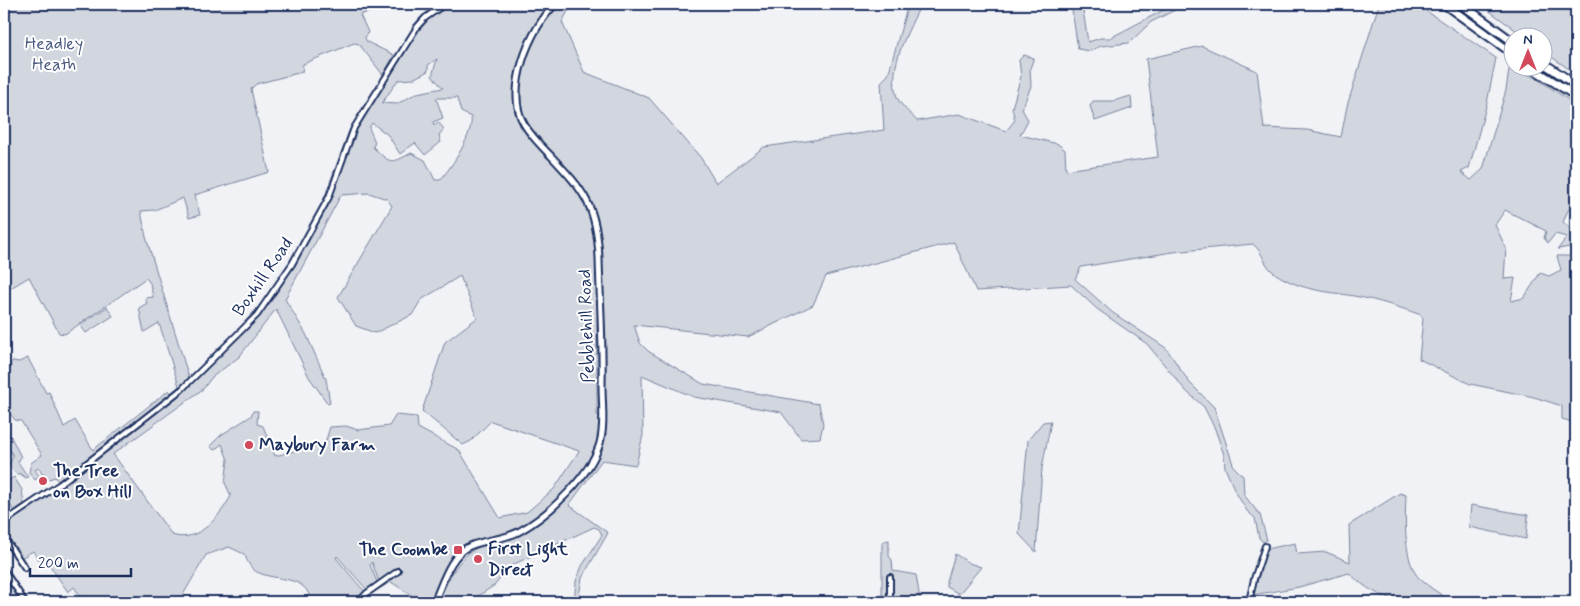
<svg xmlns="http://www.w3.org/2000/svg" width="1580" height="606" font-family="Mynerve,sans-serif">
<rect width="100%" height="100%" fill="#f1f2f5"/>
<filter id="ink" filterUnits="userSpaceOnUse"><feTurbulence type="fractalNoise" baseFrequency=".02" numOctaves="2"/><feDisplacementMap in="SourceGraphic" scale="10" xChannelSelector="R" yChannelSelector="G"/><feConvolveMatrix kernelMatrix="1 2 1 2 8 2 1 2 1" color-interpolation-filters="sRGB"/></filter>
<g filter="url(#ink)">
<!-- green -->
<path fill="#d2d6df" stroke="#76829e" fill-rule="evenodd" d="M 4,4 L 391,4 L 360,15 L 368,32 L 365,38 L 367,42 L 394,55 L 383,75 L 359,44 L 354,43 L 303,64 L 302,72 L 256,84 L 251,89 L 269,172 L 195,195 L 200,215 L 189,218 L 183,198 L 155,210 L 141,211 L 146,237 L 189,378 L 225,344 L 267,297 L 290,262 L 322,204 L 349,131 L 371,96 L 374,97 C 396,68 410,31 439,8 L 436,4 L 554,4 L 541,17 L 530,35 L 534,37 L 554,8 L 559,4 L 572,4 L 562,22 L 584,72 L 649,98 L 701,158 L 716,183 L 764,147 L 884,130 L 881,82 L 888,75 L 908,4 L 921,4 C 909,30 887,67 897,97 C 900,105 911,114 917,121 L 959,114 L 1006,131 L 1015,120 L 1012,108 L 1021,76 L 1019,60 L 1024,55 L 1034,58 L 1030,68 L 1031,86 L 1022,109 L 1028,120 L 1020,135 L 1058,144 L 1065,150 L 1066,170 L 1158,157 L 1146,59 L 1202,46 L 1257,71 L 1264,128 L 1307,130 L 1341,137 L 1347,106 L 1379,4 L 1416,4 L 1496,58 L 1487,103 L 1469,168 L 1461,172 L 1471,180 L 1483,169 L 1506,90 L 1510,63 L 1512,68 L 1536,78 L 1576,105 L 1576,205 L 1568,210 L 1563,222 L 1575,233 L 1576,246 L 1558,249 L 1567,237 L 1555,234 L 1548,243 L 1544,238 L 1546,231 L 1505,210 L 1495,225 L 1506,248 L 1504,279 L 1515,278 L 1511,301 L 1524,298 L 1540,273 L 1549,276 L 1561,270 L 1557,256 L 1572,256 L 1573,263 L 1576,263 L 1576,423 L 1562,419 L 1562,406 L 1534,397 L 1470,384 L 1419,359 L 1423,319 L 1421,315 C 1399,307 1377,300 1354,296 C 1325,291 1302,291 1276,274 C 1264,267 1264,253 1253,244 L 1173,252 L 1081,267 L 1075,279 L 1113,313 L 1166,348 L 1189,382 L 1214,407 L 1234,467 L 1243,476 L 1244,495 L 1260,515 L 1267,540 L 1263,542 L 1259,538 L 1255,518 L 1247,511 L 1235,491 L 1225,468 L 1224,455 L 1215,429 L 1204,407 L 1186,391 L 1147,344 L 1097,309 L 1071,285 L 976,291 L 954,242 L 826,276 L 813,305 L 748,337 L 634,325 L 640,343 L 648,351 L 703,384 L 819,404 L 823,424 L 820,438 L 801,439 L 781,412 L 694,397 L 642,375 L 643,435 L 636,465 L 602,460 L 569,505 L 608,533 L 582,578 L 578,602 L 574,602 L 576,581 L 582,566 L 602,535 L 599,529 L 594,527 L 510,566 L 495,585 L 469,602 L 438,602 C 448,581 456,559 478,547 L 477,543 L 459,551 L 433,602 L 422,602 L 391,582 L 365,597 L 401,569 L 398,567 L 395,571 L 379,582 L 372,562 L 370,565 L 377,582 L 368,591 L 337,556 L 336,558 L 365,592 L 355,602 L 311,602 C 307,574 277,582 257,572 C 249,568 248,561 244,554 L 229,547 L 206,555 L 179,602 L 77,602 L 81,597 L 74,587 L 68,592 L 46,560 L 38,559 L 33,551 L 21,558 L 4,532 L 6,523 L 62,486 L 55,477 L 49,479 L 46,475 L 42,474 L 39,468 L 35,470 L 40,477 L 35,480 L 29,472 L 31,463 L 42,455 L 21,421 L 15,420 L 4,406 L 4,372 L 11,368 L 10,363 L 13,361 L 19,362 L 28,358 L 46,393 L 49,392 L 64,427 L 75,420 L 93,450 L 169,390 L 171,393 L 179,386 L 159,323 L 144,332 L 139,308 L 147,303 L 145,298 L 153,297 L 150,283 L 146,278 L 65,334 L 59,333 L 29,277 L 4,292 ZM 437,59 L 432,76 L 443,88 L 417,93 L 397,104 L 382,103 L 398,80 L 413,79 L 428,71 L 428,65 ZM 436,98 L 457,98 L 461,112 L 471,117 C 474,133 452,167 440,180 L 435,180 L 425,160 L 411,153 C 390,165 390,163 373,147 L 375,142 L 369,128 L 372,123 L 388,135 L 400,154 L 415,143 L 425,155 L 441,142 L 439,135 L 444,129 L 438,122 L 434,125 L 433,122 L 443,118 ZM 369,193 L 387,199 L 392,206 L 338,297 L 356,326 L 375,333 L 412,315 L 421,300 L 460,276 L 477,318 L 445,342 L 422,411 L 463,445 L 471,441 L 491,421 L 579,451 L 554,489 L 527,512 L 500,518 L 459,450 L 418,428 L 417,417 L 396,415 L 389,426 L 358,430 L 346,426 L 330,427 L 325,443 L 275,456 L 263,426 L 257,424 L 258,411 L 253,411 L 251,416 L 221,435 L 210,446 L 214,450 L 222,444 L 228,460 L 225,483 L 231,496 C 220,516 198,544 172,535 L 113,454 L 203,389 L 212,377 L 239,357 L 276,309 L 309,377 L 328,404 L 330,403 L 326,379 L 306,334 L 285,299 L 341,195 ZM 597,317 L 602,319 L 604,415 L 597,415 Z
M 1071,4 L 1082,4 L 1088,42 L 1101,38 L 1110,38 L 1175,4 L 1187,4 L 1151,22 L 1129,43 L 1101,46 L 1089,51 L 1078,49 Z
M 1480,4 L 1576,4 L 1576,74 L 1543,51 L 1542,38 L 1525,37 Z
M 1131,96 L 1132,108 L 1095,121 L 1090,106 L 1093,101 L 1113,101 Z
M 107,307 L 113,316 L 86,333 L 80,325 Z
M 4,416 L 8,424 L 9,433 L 21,457 L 18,462 L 28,477 L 26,478 L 19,473 L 17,475 L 9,465 L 13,456 L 4,438 Z
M 1051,421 L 1042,468 L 1036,552 L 1019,534 L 1028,440 L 1043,422 Z
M 14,477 L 22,490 L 24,504 L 14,511 L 4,496 L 4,484 Z
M 1400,493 L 1406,495 C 1405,517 1403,563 1420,579 C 1430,588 1442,595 1452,602 C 1407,602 1384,606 1349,573 L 1299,587 L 1253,595 L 1267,549 L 1295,543 L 1297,554 L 1326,552 L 1350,562 L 1349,525 Z
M 1471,505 L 1528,515 L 1526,539 L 1469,527 Z
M 889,540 L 889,556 L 892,560 L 893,571 L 916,575 L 920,599 L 912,600 L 912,602 L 882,602 L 882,542 Z
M 955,554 L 969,563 L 981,567 L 959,594 L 947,587 L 947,582 Z
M 4,573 L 23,602 L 4,602 L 8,599 L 4,594 Z"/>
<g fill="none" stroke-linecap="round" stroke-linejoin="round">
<defs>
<path id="minor" d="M 4,522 L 60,484 L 182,389 L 257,315 L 292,264 L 329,197 L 354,128 L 417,27 L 425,18 L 445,4
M 4,537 L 25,568
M 4,570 L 25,602
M 890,577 L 890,602
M 4,595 L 4,599
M 358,602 L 367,593 L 398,571
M 1249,602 L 1254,579 L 1265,546"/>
<path id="secondary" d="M 434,602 C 442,585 450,554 470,546 C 486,539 504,540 520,531 C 549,515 591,475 600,443 C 605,425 602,405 602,386 C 603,344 600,301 599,258 C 597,207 585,192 551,156 C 541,146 531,136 524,124 C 504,91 530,27 556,4"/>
<path id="motorway" d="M 1444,4 L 1512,53
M 1461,4 L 1512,41
M 1542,62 L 1576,85
M 1532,68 L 1576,96"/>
</defs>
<!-- minor casing -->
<use href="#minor" stroke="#1b2f5e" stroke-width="8"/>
<!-- secondary casing -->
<use href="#secondary" stroke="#1b2f5e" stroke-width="9"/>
<!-- motorway casing -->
<use href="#motorway" stroke="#1b2f5e" stroke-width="11"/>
<!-- minor -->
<use href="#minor" stroke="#fff" stroke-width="4"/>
<!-- secondary -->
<use href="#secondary" stroke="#fff" stroke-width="5"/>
<!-- motorway -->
<use href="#motorway" stroke="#fff" stroke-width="7"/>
</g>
</g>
<!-- markers -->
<g fill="#d1495b" stroke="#fff" stroke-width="2">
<circle cx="249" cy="445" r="5"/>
<circle cx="43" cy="481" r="5"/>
<rect x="453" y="545" width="10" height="10" rx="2.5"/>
<circle cx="478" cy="559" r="5"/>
</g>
<g text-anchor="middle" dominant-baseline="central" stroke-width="4" stroke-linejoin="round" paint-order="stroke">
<!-- park labels -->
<g font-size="18" fill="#49597e" stroke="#fff">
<text x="54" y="44">Headley<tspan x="54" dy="21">Heath</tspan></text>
</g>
<!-- street labels -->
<g font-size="18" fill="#1b2f5e" stroke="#fff">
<text transform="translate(263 277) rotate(-55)">Boxhill Road</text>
<text transform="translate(587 326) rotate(-92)">Pebblehill Road</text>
</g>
<!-- poi labels -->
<g font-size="18" font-weight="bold" fill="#1b2f5e" stroke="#fff" text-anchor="start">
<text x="259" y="445">Maybury Farm</text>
<text x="53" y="471">The Tree<tspan x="53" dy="21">on Box Hill</tspan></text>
<text x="488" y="549">First Light<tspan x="488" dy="21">Direct</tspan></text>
<text x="448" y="550" text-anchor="end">The Coombe</text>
</g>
</g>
<!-- margin -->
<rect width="1580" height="606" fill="none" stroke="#fff" stroke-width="20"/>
<rect x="10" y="10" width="1560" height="586" fill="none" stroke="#1b2f5e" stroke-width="2" filter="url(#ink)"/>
<!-- north arrow -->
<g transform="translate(1528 52)"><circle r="24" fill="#ffffff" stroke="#a4acbf"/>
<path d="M0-4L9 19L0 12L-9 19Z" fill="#d1495b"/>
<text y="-8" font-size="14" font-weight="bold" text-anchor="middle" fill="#1b2f5e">N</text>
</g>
<!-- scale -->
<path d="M30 568v8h101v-8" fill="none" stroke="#1b2f5e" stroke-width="2.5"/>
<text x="38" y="568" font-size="15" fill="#1b2f5e" stroke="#ffffff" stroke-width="4" paint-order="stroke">200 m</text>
</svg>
